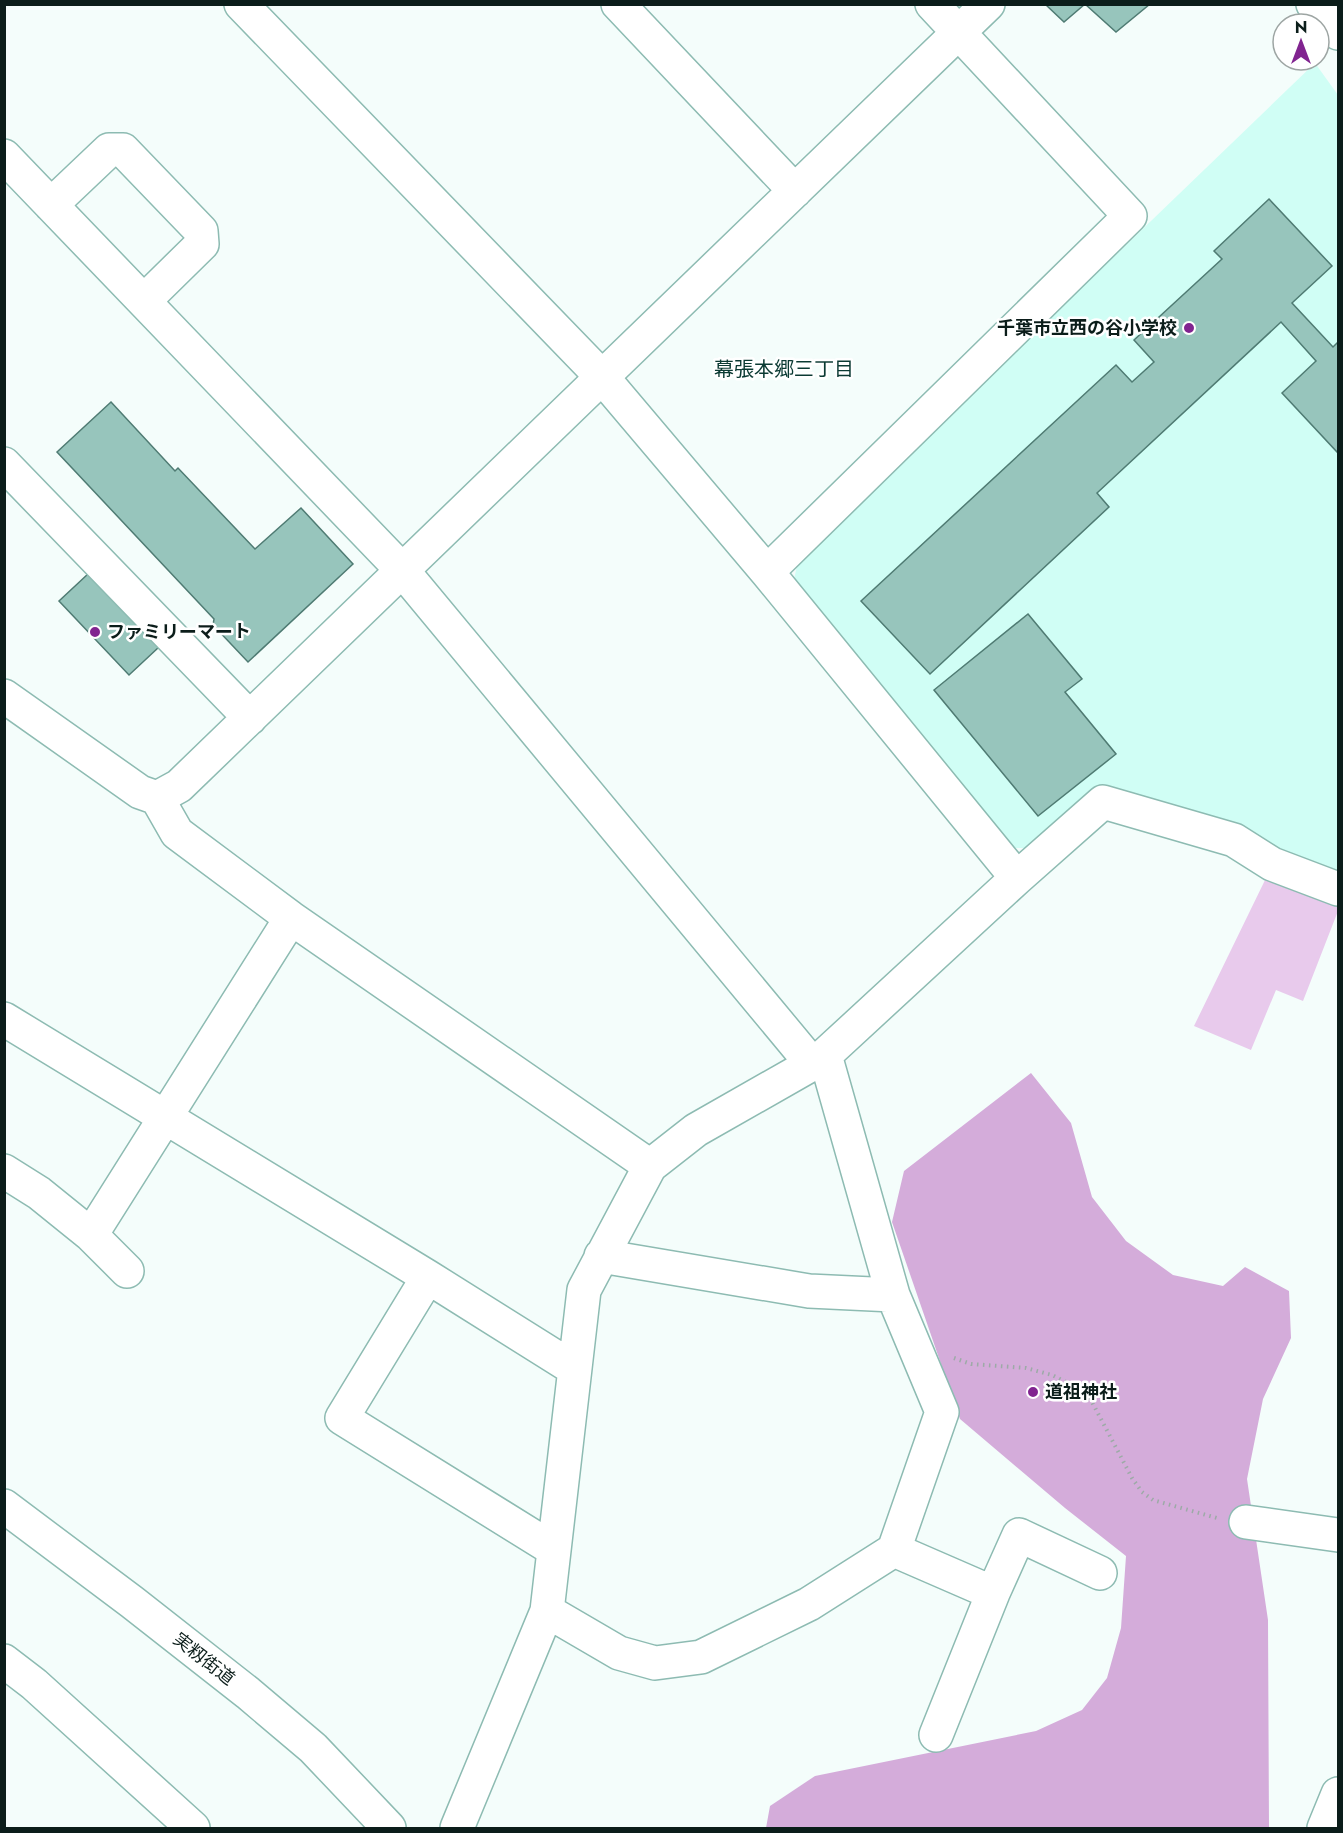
<svg xmlns="http://www.w3.org/2000/svg" width="1343" height="1833" font-family="Jost,'Noto Sans JP',sans-serif">
<rect width="100%" height="100%" fill="#f4fdfb"/>
<!-- built -->
<path fill="#d0fef5" d="M 1315,63 L 1338,95 L 1338,874 L 1102,786 L 1035,848 L 1013,848 L 793,584 L 798,561 Z"/>
<!-- green -->
<path fill="#e8caec" d="M 1267,876 L 1338,903 L 1338,911 L 1303,1001 L 1276,990 L 1251,1050 L 1194,1026 Z"/>
<!-- forest -->
<path fill="#d4acda" d="M 1031,1073 L 1071,1123 L 1092,1197 L 1126,1241 L 1173,1275 L 1223,1286 L 1245,1267 L 1289,1291 L 1291,1338 L 1263,1399 L 1247,1479 L 1268,1620 L 1269,1828 L 766,1828 L 770,1806 L 815,1776 L 1036,1731 L 1082,1710 L 1107,1678 L 1121,1628 L 1126,1556 L 1065,1508 L 960,1419 L 892,1222 L 904,1171 Z"/>
<!-- building -->
<path fill="#97c5bc" stroke="#4f7b73" stroke-width="1.5" d="M 1045,4 L 1085,4 L 1064,22 Z
M 1085,4 L 1150,4 L 1116,32 Z
M 1269,199 L 1332,266 L 1292,303 L 1333,347 L 1338,342 L 1338,453 L 1282,393 L 1316,361 L 1281,322 L 1097,493 L 1109,507 L 930,674 L 861,601 L 1116,365 L 1132,382 L 1154,362 L 1134,340 L 1222,259 L 1214,251 Z
M 111,402 L 175,471 L 178,468 L 255,549 L 301,508 L 353,564 L 248,662 L 213,625 L 214,619 L 57,452 Z
M 89,573 L 159,647 L 129,675 L 59,601 Z
M 1028,614 L 1082,679 L 1065,692 L 1116,754 L 1038,816 L 934,690 Z"/>
<g fill="none" stroke-linecap="round" stroke-linejoin="round">
<defs>
<path id="minor" d="M 241,4 L 602,377 L 767,572 L 1017,878
M 618,4 L 795,191
M 1313,4 L 1338,33
M 4,156 L 402,570 L 812,1064
M 51,205 L 109,150 L 123,150 L 201,231 L 202,244 L 144,301
M 4,464 L 250,718
M 767,572 L 1130,216 L 932,4
M 4,696 L 140,792 L 157,798 L 177,833 L 291,918 L 650,1166
M 157,798 L 179,786 L 988,4
M 4,1019 L 428,1277 L 573,1368
M 4,1171 L 39,1193 L 91,1235 L 127,1271
M 91,1235 L 291,918
M 601,1256 L 809,1291 L 893,1295
M 428,1277 L 342,1418 L 553,1549
M 1246,1522 L 1338,1535
M 894,1550 L 993,1593
M 547,1611 L 619,1653 L 655,1663 L 701,1657 L 809,1604 L 894,1550 L 942,1412 L 893,1295 L 825,1055
M 4,1661 L 34,1684 L 193,1828
M 936,1735 L 993,1593 L 1019,1535 L 1100,1573
M 457,1828 L 547,1611 L 584,1290 L 650,1166 L 696,1130 L 812,1064 L 825,1055 L 1017,878 L 1103,802 L 1234,840 L 1272,864 L 1338,889
M 1324,1828 L 1338,1794"/>
<path id="major" d="M 4,1506 L 132,1602 L 248,1693 L 313,1748 L 389,1828"/>
</defs>
<!-- minor casing -->
<use href="#minor" stroke="#8dbbb2" stroke-width="36"/>
<!-- major casing -->
<use href="#major" stroke="#8dbbb2" stroke-width="36"/>
<!-- path -->
<path stroke="#9daaa7" stroke-width="4" stroke-dasharray="1.5 4.5" stroke-linecap="butt" d="M 954,1358 L 971,1364 L 1026,1368 L 1052,1375 L 1076,1387 L 1092,1402 L 1132,1478 L 1142,1492 L 1153,1500 L 1217,1518"/>
<!-- minor -->
<use href="#minor" stroke="#fff" stroke-width="33"/>
<!-- major -->
<use href="#major" stroke="#fff" stroke-width="33"/>
</g>
<!-- markers -->
<g fill="#812490" stroke="#fff" stroke-width="2">
<circle cx="1189" cy="328" r="6"/>
<circle cx="95" cy="632" r="6"/>
<circle cx="1033" cy="1392" r="6"/>
</g>
<g text-anchor="middle" dominant-baseline="central" stroke-width="5" stroke-linejoin="round" paint-order="stroke">
<!-- poi labels -->
<g font-size="18" font-weight="bold" fill="#0b1d1a" stroke="#fff" text-anchor="start">
<text x="1177" y="328" text-anchor="end">千葉市立西の谷小学校</text>
<text x="107" y="632">ファミリーマート</text>
<text x="1045" y="1392">道祖神社</text>
</g>
<!-- street labels -->
<g font-size="18" fill="#0b1d1a" stroke="#fff">
<text transform="translate(204 1659) rotate(38)">実籾街道</text>
</g>
<!-- neighbourhood labels -->
<g font-size="20" fill="#0b3a33" stroke="#fff">
<text x="784" y="369">幕張本郷三丁目</text>
</g>
</g>
<!-- border -->
<rect width="1343" height="1833" fill="none" stroke="#0b1d1a" stroke-width="12"/>
<!-- north arrow -->
<g transform="translate(1301 42)"><circle r="28" fill="#ffffff" stroke="#9da5a3" stroke-width="1.5"/>
<path d="M0-4.5L10 22L0 15L-10 22Z" fill="#812490"/>
<text y="-9" font-size="16" font-weight="bold" text-anchor="middle" fill="#0b1d1a">N</text>
</g>
</svg>
